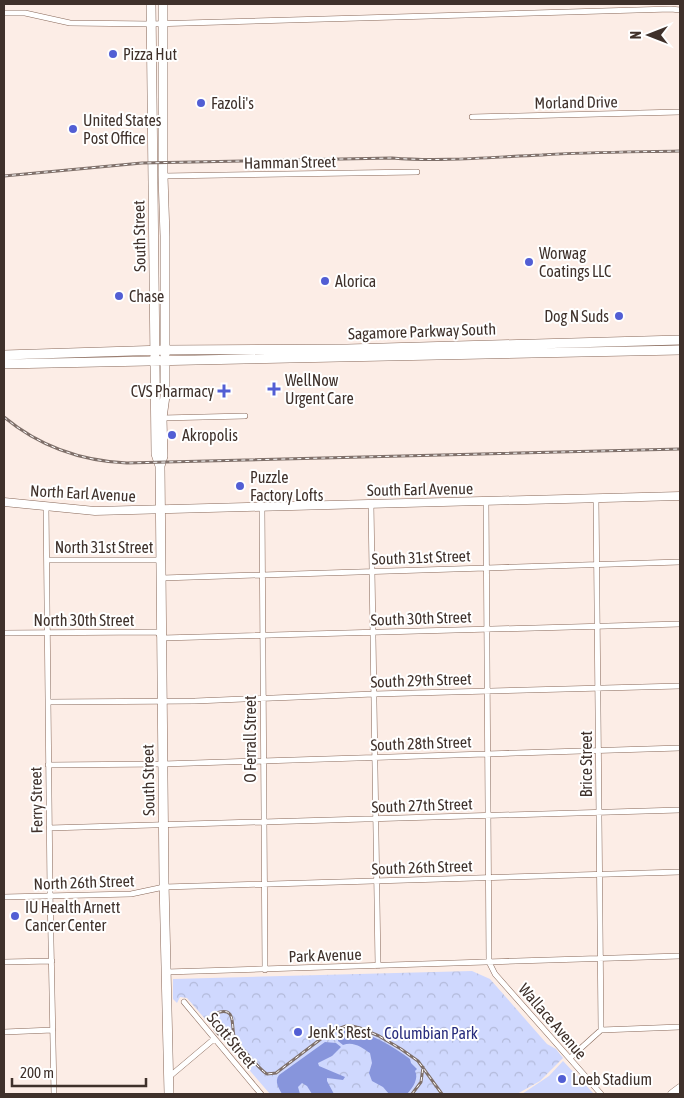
<svg xmlns="http://www.w3.org/2000/svg" width="684" height="1098" font-family="'Asap Condensed',sans-serif">
<defs>
<pattern id="park-crowns" width="20" height="18" patternUnits="userSpaceOnUse" patternTransform="scale(1.25)"><rect width="20" height="18" fill="#cfd8fe"/><path d="M2 6a3 3 0 1 1 6 0M12 15a3 3 0 1 1 6 0" fill="none" stroke="#b3bada"/></pattern>
</defs>
<rect width="100%" height="100%" fill="#fcede6"/>
<!-- green -->
<path fill="#cfd8fe" d="M 563,1061 L 594,1094 L 522,1094 L 549,1076 Z"/>
<!-- park -->
<path fill="url(#park-crowns)" d="M 472,971 L 490,979 L 547,1044 L 556,1049 L 563,1058 L 540,1081 L 517,1094 L 270,1094 L 187,998 L 180,997 L 177,1003 L 173,999 L 173,979 Z"/>
<!-- water -->
<path fill="#8795dc" d="M 347,1029 C 370,1032 392,1046 410,1059 L 411,1063 L 417,1069 L 415,1071 C 419,1078 413,1088 407,1094 L 389,1094 L 383,1087 L 372,1081 L 369,1073 L 372,1063 L 370,1053 C 362,1048 354,1041 343,1045 L 338,1041 L 338,1035 Z
M 325,1042 L 336,1043 L 341,1047 L 332,1056 L 318,1063 L 319,1066 L 345,1077 L 343,1080 L 327,1078 L 327,1081 L 334,1094 L 312,1094 L 307,1086 L 302,1083 L 298,1087 L 300,1094 L 282,1094 C 279,1088 274,1082 279,1075 Z"/>
<g fill="none" stroke-linecap="round" stroke-linejoin="round">
<defs>
<path id="street" d="M 4,13 L 25,13 L 70,23 L 151,24 L 671,9 L 680,10
M 472,117 L 680,112
M 163,176 L 417,172
M 162,418 L 245,416
M 596,498 L 601,1030
M 486,501 L 489,962 L 495,974 L 601,1094
M 371,504 L 378,966
M 46,506 L 50,891 L 54,1094
M 262,507 L 265,970
M 47,560 L 161,560
M 162,578 L 680,562
M 4,633 L 157,632 L 162,638 L 680,624
M 48,702 L 195,701 L 374,694 L 680,686
M 48,765 L 163,764 L 680,748
M 49,828 L 680,810
M 4,897 L 131,894 L 164,887 L 680,872
M 4,962 L 52,961
M 166,972 L 680,956
M 184,1002 L 261,1094
M 4,1032 L 53,1030
M 570,1058 L 601,1030 L 680,1027
M 169,1077 L 214,1039"/>
<path id="secondary" d="M 4,502 L 95,511 L 680,496
M 672,1094 L 680,1088"/>
<path id="primary" d="M 151,4 L 156,454 L 160,466
M 163,4 L 163,176 L 165,236 L 165,396 L 162,418 L 163,456 L 160,466 L 164,882 L 169,1094
M 4,355 L 165,350 L 347,349 L 680,340
M 4,364 L 680,350"/>
</defs>
<!-- street casing -->
<use href="#street" stroke="#886859" stroke-width="6"/>
<!-- secondary casing -->
<use href="#secondary" stroke="#886859" stroke-width="9"/>
<!-- primary casing -->
<use href="#primary" stroke="#886859" stroke-width="10"/>
<!-- street -->
<use href="#street" stroke="#fff" stroke-width="5"/>
<!-- secondary -->
<use href="#secondary" stroke="#fff" stroke-width="8"/>
<!-- primary -->
<use href="#primary" stroke="#fff" stroke-width="9"/>
<defs>
<path id="rail" d="M 4,176 L 142,163 L 392,158 C 442,162 492,157 542,155 C 588,152 634,152 680,151
M 4,417 C 39,446 81,461 127,463 L 680,449
M 240,1044 C 224,1039 207,1033 216,1013 C 238,1005 230,1028 235,1039 C 239,1045 261,1071 267,1074 L 276,1073 L 330,1032 L 346,1026 L 352,1026 L 360,1028 L 379,1036 L 401,1049 L 418,1061 L 442,1094
M 412,1094 L 421,1082 L 423,1067"/>
</defs>
<!-- rail casing -->
<use href="#rail" stroke="#7f706a" stroke-width="3"/>
<!-- rail -->
<use href="#rail" stroke="#fff" stroke-width="1" stroke-dasharray="4" stroke-linecap="butt"/>
</g>
<!-- markers -->
<g fill="#525ed4" stroke="#fff" stroke-width="2">
<circle cx="113" cy="54" r="5"/>
<circle cx="201" cy="103" r="5"/>
<circle cx="73" cy="129" r="5"/>
<circle cx="529" cy="262" r="5"/>
<circle cx="325" cy="281" r="5"/>
<circle cx="119" cy="296" r="5"/>
<circle cx="619" cy="316" r="5"/>
<path d="M271.5 381.5h5v5h5v5h-5v5h-5v-5h-5v-5h5z"/>
<path d="M221.5 383.5h5v5h5v5h-5v5h-5v-5h-5v-5h5z"/>
<circle cx="172" cy="435" r="5"/>
<circle cx="240" cy="486" r="5"/>
<circle cx="15" cy="916" r="5"/>
<circle cx="298" cy="1032" r="5"/>
<circle cx="562" cy="1079" r="5"/>
</g>
<g text-anchor="middle" dominant-baseline="central" stroke-width="4" stroke-linejoin="round" paint-order="stroke">
<!-- poi labels -->
<g font-size="16" fill="#3f312b" stroke="#fff" text-anchor="start">
<text x="123" y="54">Pizza Hut</text>
<text x="211" y="103">Fazoli's</text>
<text x="83" y="120">United States<tspan x="83" dy="18">Post Office</tspan></text>
<text x="539" y="253">Worwag<tspan x="539" dy="18">Coatings LLC</tspan></text>
<text x="335" y="281">Alorica</text>
<text x="129" y="296">Chase</text>
<text x="609" y="316" text-anchor="end">Dog N Suds</text>
<text x="285" y="380">WellNow<tspan x="285" dy="18">Urgent Care</tspan></text>
<text x="214" y="391" text-anchor="end">CVS Pharmacy</text>
<text x="182" y="435">Akropolis</text>
<text x="250" y="477">Puzzle<tspan x="250" dy="18">Factory Lofts</tspan></text>
<text x="25" y="907">IU Health Arnett<tspan x="25" dy="18">Cancer Center</tspan></text>
<text x="308" y="1032">Jenk's Rest</text>
<text x="572" y="1079">Loeb Stadium</text>
</g>
<!-- street labels -->
<g font-size="16" fill="#3f312b" stroke="#fff">
<text transform="translate(576 102) rotate(-1)">Morland Drive</text>
<text transform="translate(290 162) rotate(-1)">Hamman Street</text>
<text transform="translate(139 236) rotate(-91)">South Street</text>
<text transform="translate(422 331) rotate(-2)">Sagamore Parkway South</text>
<text transform="translate(420 489) rotate(-1)">South Earl Avenue</text>
<text transform="translate(83 493) rotate(3)">North Earl Avenue</text>
<text x="104" y="547">North 31st Street</text>
<text transform="translate(421 557) rotate(-2)">South 31st Street</text>
<text transform="translate(421 618) rotate(-2)">South 30th Street</text>
<text x="84" y="620">North 30th Street</text>
<text transform="translate(421 680) rotate(-2)">South 29th Street</text>
<text transform="translate(250 739) rotate(-90)">O Ferrall Street</text>
<text transform="translate(421 743) rotate(-2)">South 28th Street</text>
<text transform="translate(586 764) rotate(-90)">Brice Street</text>
<text transform="translate(148 780) rotate(-91)">South Street</text>
<text transform="translate(36 800) rotate(-91)">Ferry Street</text>
<text transform="translate(422 805) rotate(-2)">South 27th Street</text>
<text transform="translate(422 867) rotate(-2)">South 26th Street</text>
<text transform="translate(84 882) rotate(-2)">North 26th Street</text>
<text transform="translate(325 955) rotate(-2)">Park Avenue</text>
<text transform="translate(553 1021) rotate(49)">Wallace Avenue</text>
<text transform="translate(232 1040) rotate(50)">Scott Street</text>
</g>
<!-- park labels -->
<g font-size="16" fill="#272c7d" stroke="#fff">
<text x="431" y="1033">Columbian Park</text>
</g>
</g>
<!-- border -->
<rect width="684" height="1098" fill="none" stroke="#3f312b" stroke-width="10"/>
<!-- north arrow -->
<g transform="translate(649 35) rotate(270)" stroke="#ffffff" stroke-width="4" paint-order="stroke">
<path d="M0-4L9 19L0 12L-9 19Z" fill="#3f312b"/>
<text y="-8" font-size="14" font-weight="bold" text-anchor="middle" fill="#3f312b">N</text>
</g>
<!-- scale -->
<path d="M12 1078v8h134v-8" fill="none" stroke="#3f312b" stroke-width="2.5"/>
<text x="20" y="1078" font-size="15" fill="#3f312b" stroke="#ffffff" stroke-width="4" paint-order="stroke">200 m</text>
</svg>
